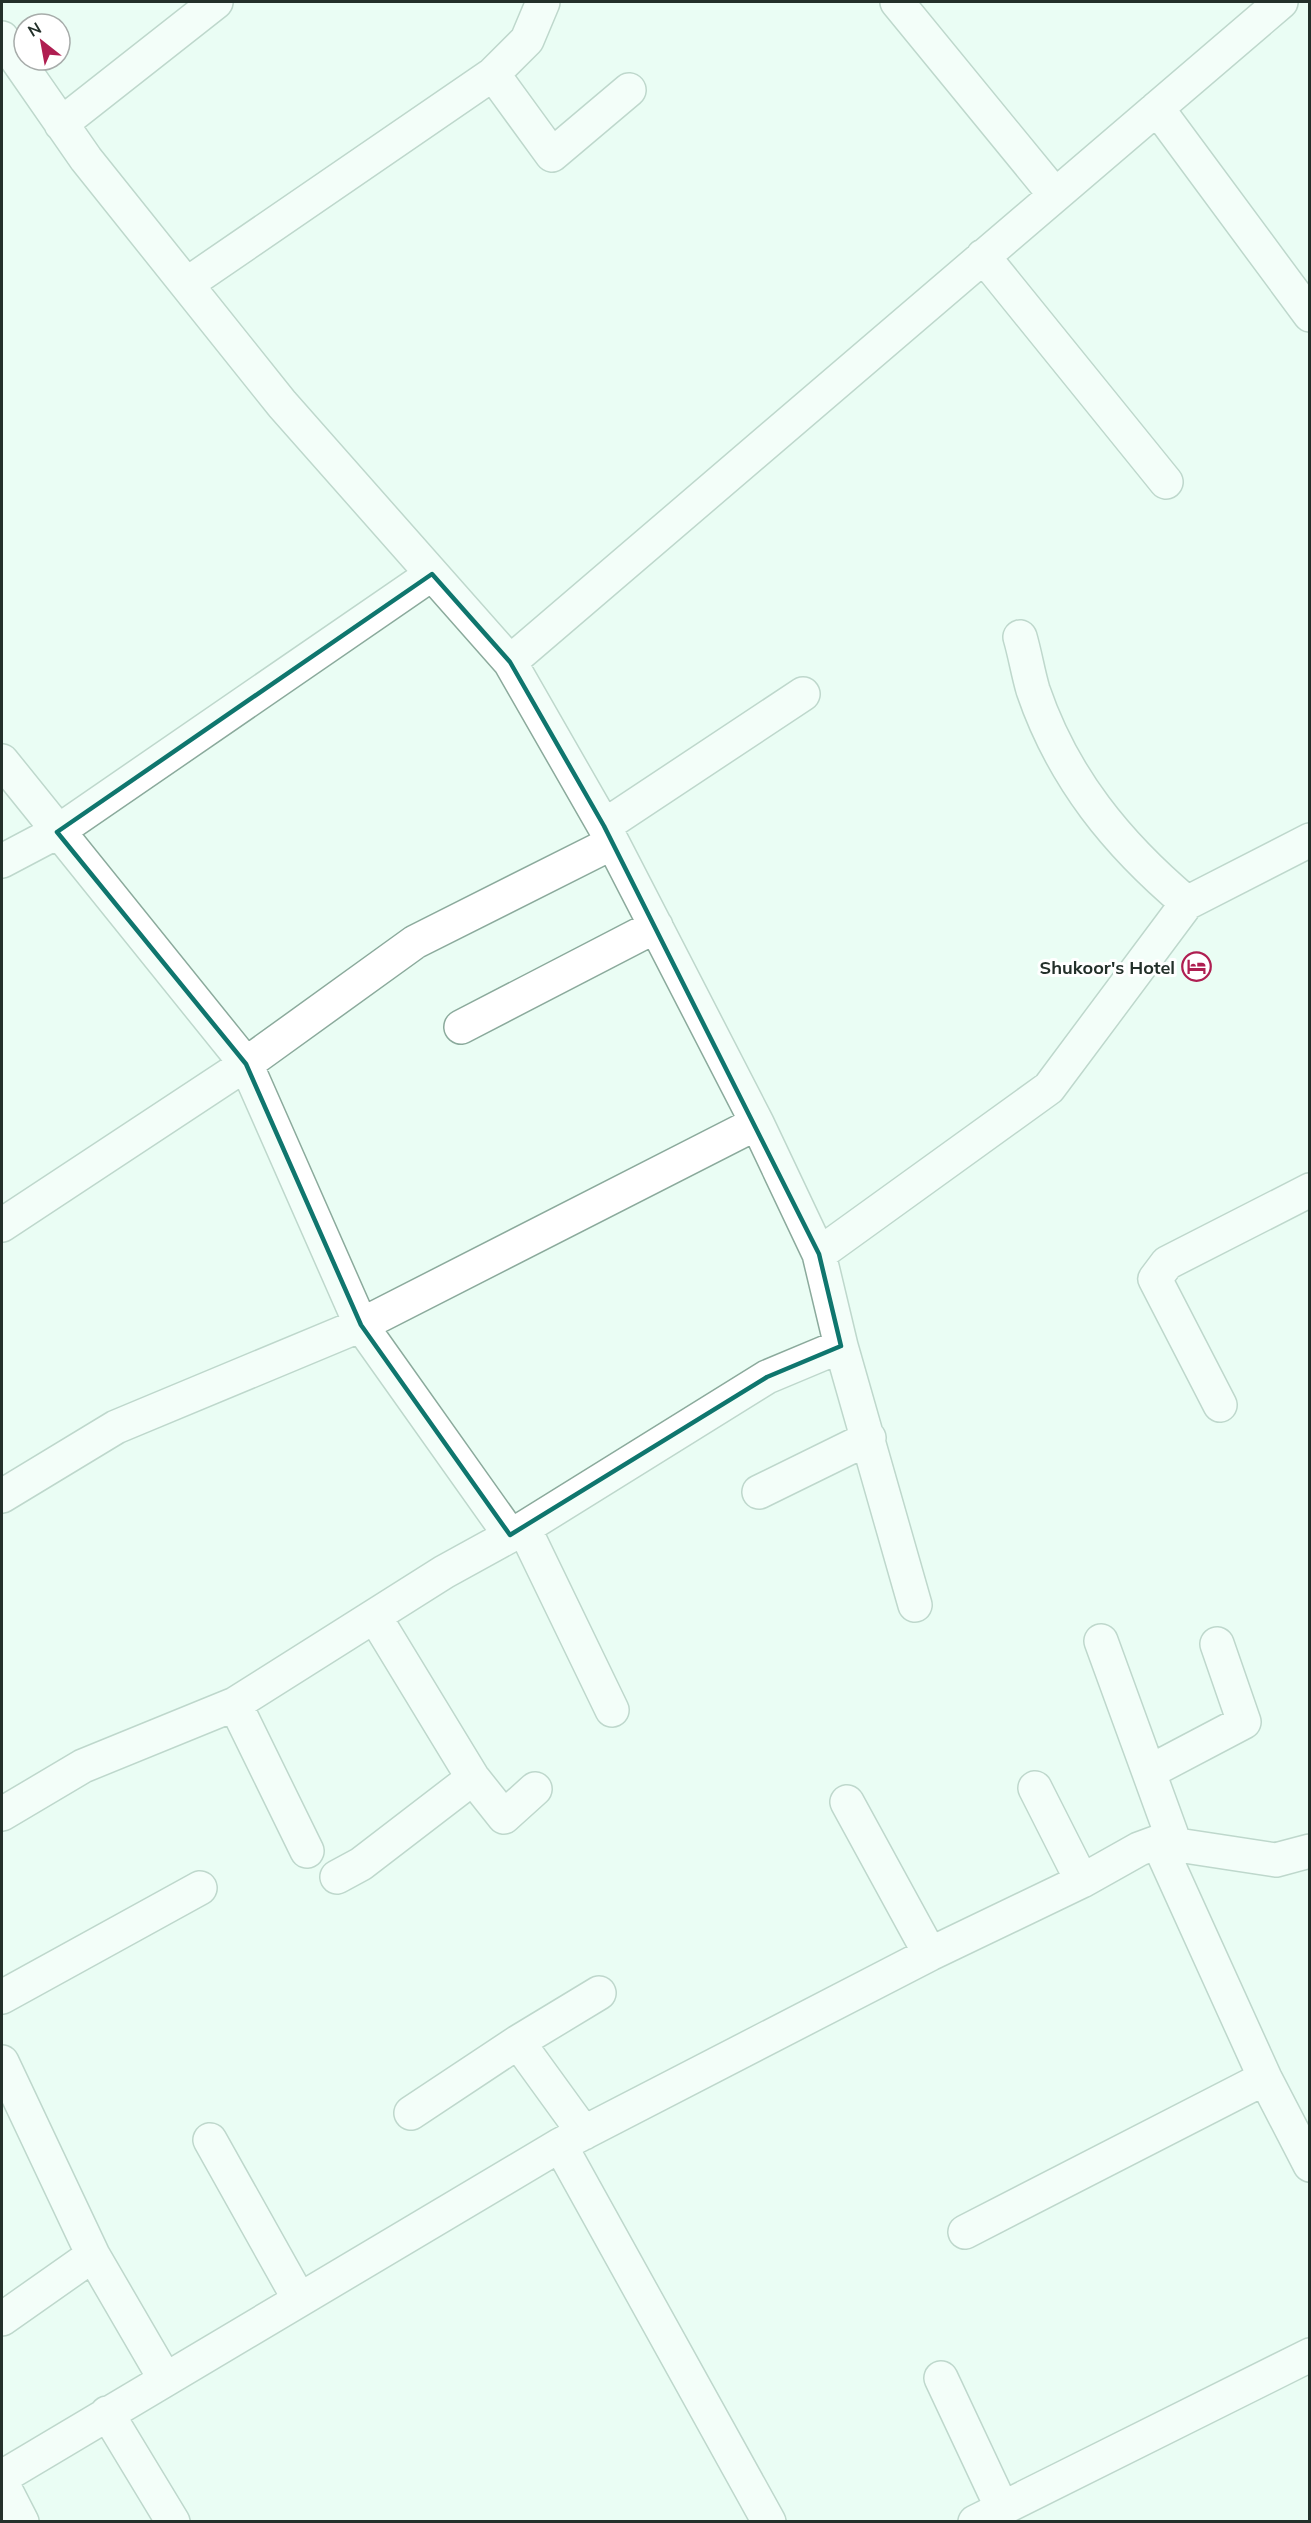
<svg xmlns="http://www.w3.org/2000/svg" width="1311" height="2523" font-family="Mulish,sans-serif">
<rect width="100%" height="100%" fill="#eafdf4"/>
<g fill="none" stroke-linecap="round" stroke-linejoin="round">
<defs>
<path id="street" d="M 897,2 L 1055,195
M 2,38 L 86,159 L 282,404 L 510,662 L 604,826 L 757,1123 L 819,1254 L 841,1346 L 767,1377 L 524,1528 L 444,1572 L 235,1704 L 83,1766 L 2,1814
M 493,74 L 552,155 L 629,90
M 1157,108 L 1310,315
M 61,124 L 216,2
M 983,256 L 1166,482
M 187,284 L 493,74 L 527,40 L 543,2
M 1020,637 C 1025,654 1028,673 1033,690 C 1063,778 1117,844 1187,903
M 510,662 L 1281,2
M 2,761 L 246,1064 L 361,1325 L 510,1535
M 604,826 L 803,694
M 2,861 L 57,832 L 432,574
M 461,1027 L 656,926
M 2,1225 L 246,1064 L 415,942 L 612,843
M 819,1254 L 1049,1088 L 1187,903 L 1310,840
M 841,1346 L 915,1605
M 1220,1405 L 1155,1279 L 1167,1263 L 1310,1190
M 759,1492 L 869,1438
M 2,1496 L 116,1427 L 361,1325 L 757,1123
M 524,1528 L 612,1710
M 1101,1641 L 1175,1844
M 235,1704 L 307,1851
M 1149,1772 L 1244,1722 L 1217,1644
M 473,1778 L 504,1817 L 535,1789
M 1035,1788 L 1082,1881
M 847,1802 L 930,1954
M 1158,1842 L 1265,2078 L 1310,2165
M 337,1877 L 361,1864 L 473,1778 L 375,1617
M 2,1997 L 200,1888
M 518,2042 L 599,1993
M 2,2062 L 93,2255 L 165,2379
M 411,2113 L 518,2042 L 584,2133
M 210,2140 L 299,2299
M 560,2145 L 769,2522
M 965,2232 L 1265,2078
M 2,2319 L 93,2255
M 941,2378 L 1002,2508
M 107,2413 L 173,2522
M 2,2477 L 560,2145 L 930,1954 L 1082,1881 L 1139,1849 L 1158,1842 L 1276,1860 L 1310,1851
M 2,2483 L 22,2522
M 975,2522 L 1310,2355"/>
</defs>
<!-- street casing -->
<use href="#street" stroke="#8baa9c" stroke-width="36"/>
<!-- street -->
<use href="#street" stroke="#fff" stroke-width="33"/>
</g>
<!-- marked area -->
<path d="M0 0H1311V2523H0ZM 432,574 L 510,662 L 604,826 L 819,1254 L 841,1346 L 767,1377 L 510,1535 L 361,1325 L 246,1064 L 57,832 Z" fill="#eafdf4" fill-opacity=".55" fill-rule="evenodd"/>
<path fill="none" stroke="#0f766e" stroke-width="4.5" stroke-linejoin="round" d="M 432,574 L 510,662 L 604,826 L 819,1254 L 841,1346 L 767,1377 L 510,1535 L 361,1325 L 246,1064 L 57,832 Z"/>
<!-- icons -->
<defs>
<symbol id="hotel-ring" viewBox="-11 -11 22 22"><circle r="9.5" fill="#fff" stroke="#af1e51" stroke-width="1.5"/><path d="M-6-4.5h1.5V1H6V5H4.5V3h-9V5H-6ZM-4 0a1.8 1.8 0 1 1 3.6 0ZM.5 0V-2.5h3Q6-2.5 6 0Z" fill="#af1e51"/></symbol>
</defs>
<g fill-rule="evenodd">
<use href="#hotel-ring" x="1180" y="950" width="33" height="33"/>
</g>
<g text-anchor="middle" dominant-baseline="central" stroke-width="6" stroke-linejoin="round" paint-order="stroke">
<!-- poi labels -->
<g font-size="18" font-weight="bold" fill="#23302a" stroke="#fff" text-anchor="end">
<text x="1175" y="967">Shukoor's Hotel</text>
</g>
</g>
<!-- border -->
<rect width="1311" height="2523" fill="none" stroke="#23302a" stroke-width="6"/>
<!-- north arrow -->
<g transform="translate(42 42) rotate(329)"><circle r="28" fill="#ffffff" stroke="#a7acaa" stroke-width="1.5"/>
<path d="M0-4.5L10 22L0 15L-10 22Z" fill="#af1e51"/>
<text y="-9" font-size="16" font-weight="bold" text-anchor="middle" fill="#23302a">N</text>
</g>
</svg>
